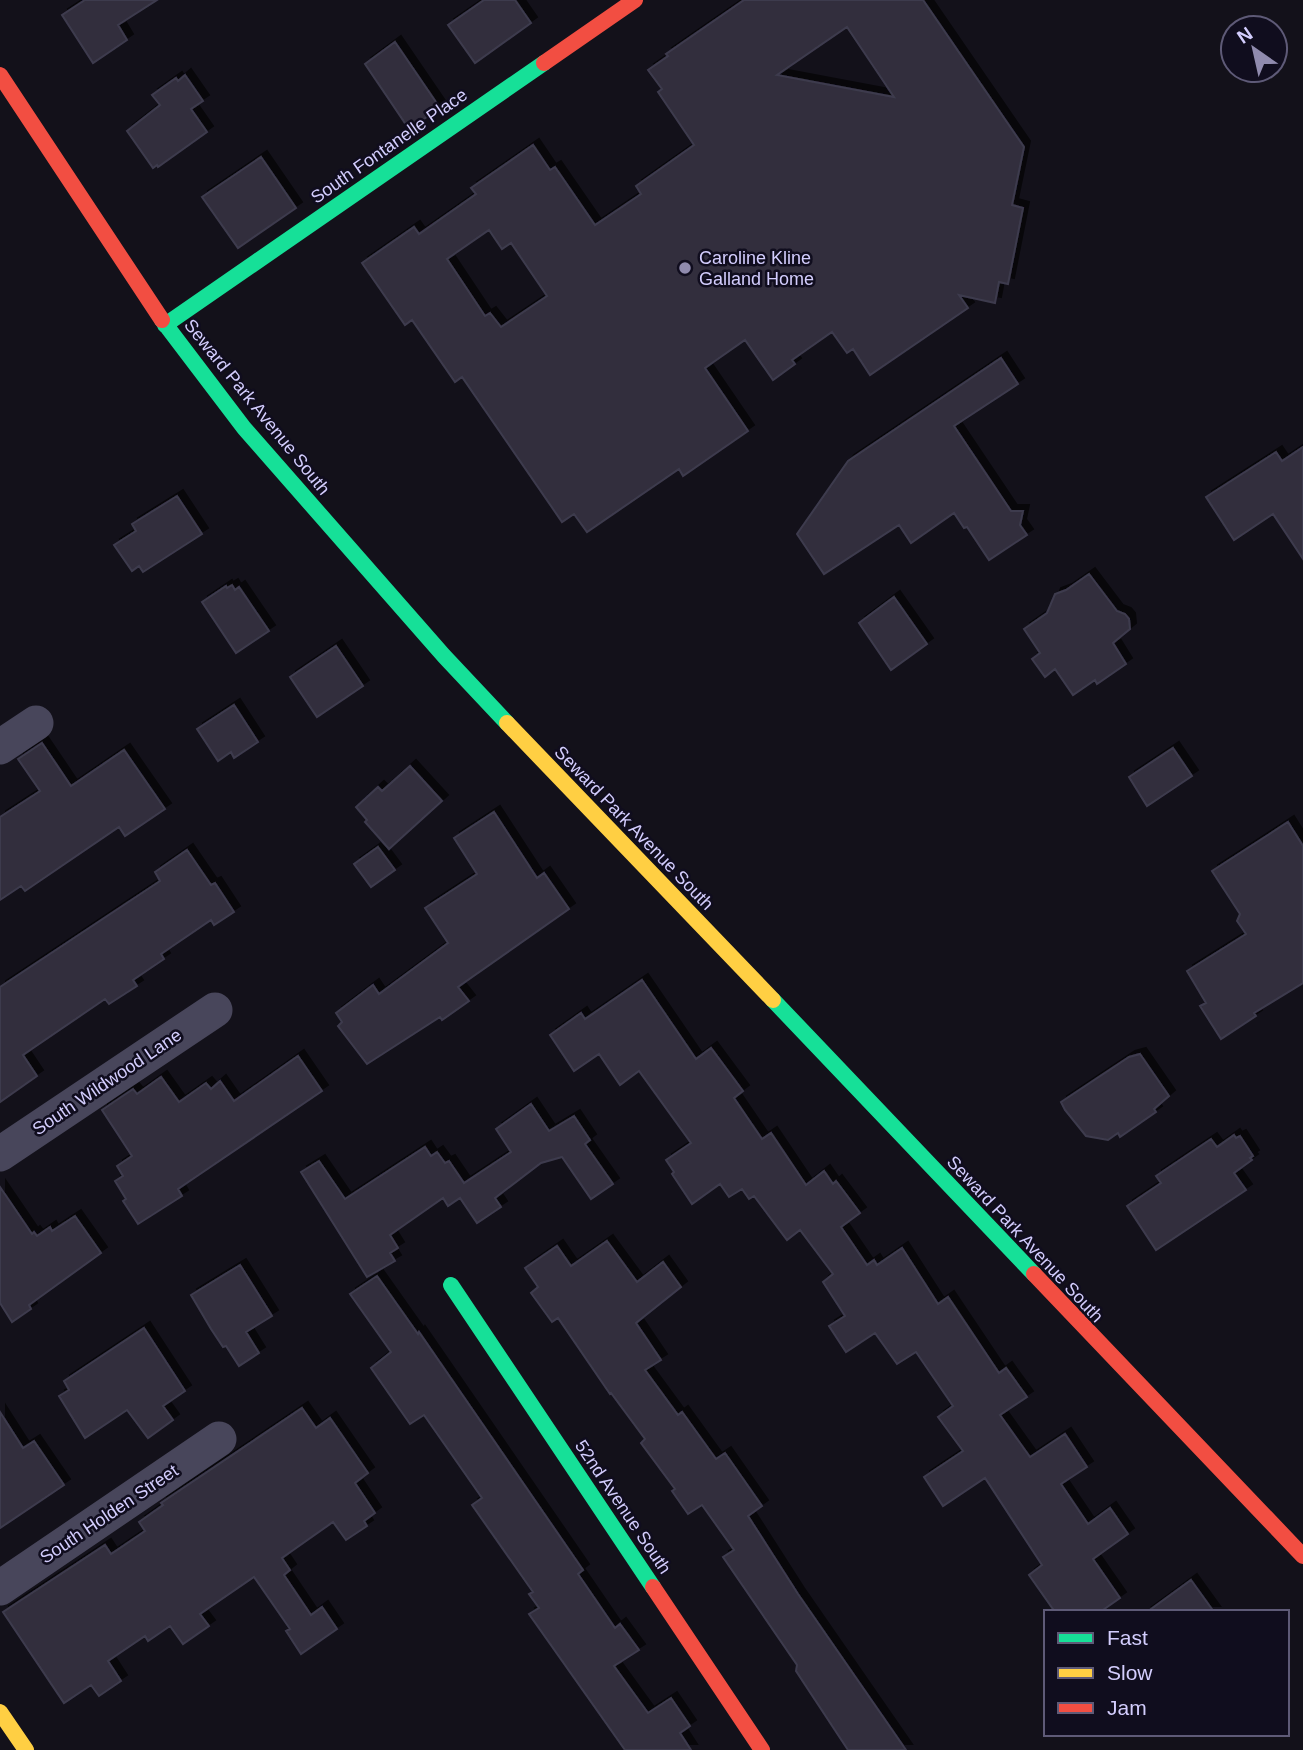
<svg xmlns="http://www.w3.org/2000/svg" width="1303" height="1750" font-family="Arial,sans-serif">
<defs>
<filter id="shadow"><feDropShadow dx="6" dy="-6" stdDeviation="0" flood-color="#0009"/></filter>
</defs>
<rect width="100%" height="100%" fill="#13111a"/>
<!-- building -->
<path fill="#312f3c" stroke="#3e3b4e" stroke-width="2" fill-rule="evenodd" filter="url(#shadow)" d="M 85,0 L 157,0 L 118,25 L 127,40 L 93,63 L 62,15 Z
M 484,0 L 515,0 L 531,23 L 475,63 L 448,25 Z
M 744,0 L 923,0 L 1024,147 L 1012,205 L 1023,208 L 1008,284 L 999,282 L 995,303 L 959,295 L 968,308 L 870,375 L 853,349 L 847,353 L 832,332 L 792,360 L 795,364 L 773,380 L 745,340 L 705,368 L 748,431 L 683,476 L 679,469 L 587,532 L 574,514 L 562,522 L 462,377 L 455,382 L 412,320 L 405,325 L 362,263 L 414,227 L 419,234 L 476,194 L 471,188 L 533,145 L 550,170 L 555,167 L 595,225 L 641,194 L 636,186 L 694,145 L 658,92 L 662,89 L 648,70 L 668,56 L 666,54 ZM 847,27 L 894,97 L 777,75 ZM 489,230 L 502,249 L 511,243 L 547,296 L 501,327 L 490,313 L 485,316 L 447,259 Z
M 395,42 L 440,108 L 409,129 L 365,64 Z
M 185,75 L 203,101 L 191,109 L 207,132 L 158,167 L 157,165 L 153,168 L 127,131 L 160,105 L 152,95 L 176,78 L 178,81 Z
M 261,157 L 296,208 L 238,248 L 202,197 Z
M 1001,358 L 1018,384 L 954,426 L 1011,511 L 1023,511 L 1020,525 L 1027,535 L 989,560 L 967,527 L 964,528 L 954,513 L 911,543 L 899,525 L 824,574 L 797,534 L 848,461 Z
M 1303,447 L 1303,559 L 1273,514 L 1234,540 L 1206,497 L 1276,452 L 1282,461 Z
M 177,496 L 202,534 L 143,572 L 139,566 L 132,571 L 114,545 L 136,531 L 132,524 Z
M 1089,574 L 1117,611 L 1125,614 L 1129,619 L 1130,629 L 1113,643 L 1126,664 L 1097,684 L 1095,680 L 1073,695 L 1055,669 L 1045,677 L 1032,659 L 1040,653 L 1024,629 L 1047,613 L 1055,594 L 1066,590 Z
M 232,585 L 235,590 L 239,587 L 269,631 L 236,653 L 202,602 L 226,586 L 227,588 Z
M 894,597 L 927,644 L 891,670 L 859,623 Z
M 336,646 L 363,686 L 317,717 L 290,677 Z
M 234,705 L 258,742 L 234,758 L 231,752 L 218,761 L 197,729 Z
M 42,743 L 71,786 L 124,750 L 165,809 L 125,836 L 119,827 L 25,891 L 21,886 L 0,900 L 0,817 L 40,791 L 18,759 Z
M 1173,748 L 1192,776 L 1147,806 L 1129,777 Z
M 410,766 L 442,801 L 389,849 L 365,822 L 367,820 L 356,807 L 378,787 L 382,791 Z
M 494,812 L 537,878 L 544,873 L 569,909 L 458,987 L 469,1001 L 442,1020 L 440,1017 L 367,1064 L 338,1026 L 342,1022 L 336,1013 L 373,985 L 379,994 L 448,943 L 425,908 L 477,874 L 454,838 Z
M 1288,822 L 1303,846 L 1303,983 L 1254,1013 L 1256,1016 L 1221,1039 L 1200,1006 L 1206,1003 L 1187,971 L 1246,934 L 1237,921 L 1240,914 L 1212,871 Z
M 378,847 L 395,870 L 371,887 L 354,864 Z
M 187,850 L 211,885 L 215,883 L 234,912 L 214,925 L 211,920 L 161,954 L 164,959 L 133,980 L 137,986 L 109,1004 L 105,999 L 23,1055 L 37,1076 L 0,1102 L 0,987 L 160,881 L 155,872 Z
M 642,980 L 696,1059 L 711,1048 L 743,1091 L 734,1098 L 762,1139 L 771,1133 L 806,1185 L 824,1171 L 833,1184 L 836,1181 L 860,1213 L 841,1227 L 867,1265 L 874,1260 L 877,1265 L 902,1248 L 938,1304 L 948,1297 L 999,1373 L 1006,1368 L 1027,1397 L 1000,1415 L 1030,1457 L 1065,1434 L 1087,1467 L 1061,1484 L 1088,1524 L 1110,1508 L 1128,1534 L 1093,1559 L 1120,1598 L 1100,1612 L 1055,1612 L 1029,1575 L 1042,1565 L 985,1478 L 943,1506 L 924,1477 L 963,1451 L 938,1417 L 953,1406 L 916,1352 L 897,1364 L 875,1333 L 846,1352 L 829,1326 L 845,1316 L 823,1282 L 833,1274 L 800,1230 L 787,1240 L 754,1196 L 749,1199 L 742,1189 L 729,1197 L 720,1184 L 692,1204 L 672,1174 L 674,1172 L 666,1160 L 691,1143 L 639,1071 L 620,1085 L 599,1054 L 574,1071 L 550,1035 L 581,1013 L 585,1019 Z
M 1140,1054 L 1169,1096 L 1154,1109 L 1156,1112 L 1120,1137 L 1118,1133 L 1108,1140 L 1086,1136 L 1065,1110 L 1061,1102 L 1129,1057 Z
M 298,1056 L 322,1091 L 178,1189 L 182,1196 L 138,1224 L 123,1201 L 126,1199 L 115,1181 L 123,1176 L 117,1166 L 132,1156 L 102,1110 L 133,1089 L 137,1094 L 161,1077 L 179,1102 L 206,1083 L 211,1089 L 220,1081 L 234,1101 Z
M 531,1104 L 549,1131 L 574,1116 L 590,1140 L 585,1144 L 613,1184 L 591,1199 L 562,1157 L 541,1163 L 495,1198 L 501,1207 L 477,1223 L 460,1198 L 448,1206 L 443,1198 L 390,1235 L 398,1248 L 390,1253 L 395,1261 L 367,1277 L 301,1172 L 319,1161 L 345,1199 L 425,1147 L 431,1156 L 437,1152 L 445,1163 L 449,1161 L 464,1183 L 511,1152 L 496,1129 Z
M 1234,1135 L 1236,1138 L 1240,1136 L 1253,1156 L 1250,1158 L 1252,1160 L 1234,1173 L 1246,1190 L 1156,1250 L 1127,1206 L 1161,1183 L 1156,1176 L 1211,1139 L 1217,1147 Z
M 0,1187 L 32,1234 L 34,1232 L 37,1236 L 50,1227 L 52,1231 L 75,1216 L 101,1253 L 29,1305 L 31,1309 L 12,1322 L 0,1303 Z
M 607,1241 L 637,1282 L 663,1262 L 681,1287 L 636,1323 L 661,1360 L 645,1370 L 678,1415 L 682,1412 L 716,1459 L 725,1453 L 762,1506 L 748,1516 L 798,1594 L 906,1750 L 848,1750 L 796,1671 L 797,1665 L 723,1557 L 734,1550 L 702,1505 L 688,1514 L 672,1491 L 675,1489 L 641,1443 L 645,1439 L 611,1393 L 610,1394 L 558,1318 L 552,1322 L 531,1293 L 538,1287 L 525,1268 L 557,1246 L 571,1266 Z
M 240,1265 L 272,1316 L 246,1332 L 259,1353 L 239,1366 L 226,1346 L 223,1347 L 211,1329 L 191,1295 Z
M 377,1276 L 418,1334 L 419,1332 L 583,1570 L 578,1574 L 615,1628 L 620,1624 L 639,1650 L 614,1666 L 648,1713 L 671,1698 L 690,1726 L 680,1733 L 691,1750 L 625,1750 L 529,1614 L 539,1608 L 529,1594 L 533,1592 L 472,1505 L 482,1498 L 424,1415 L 410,1424 L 371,1368 L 391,1352 L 350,1294 Z
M 144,1328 L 185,1391 L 163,1406 L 173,1420 L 148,1438 L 127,1410 L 85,1438 L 59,1396 L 69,1390 L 64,1381 Z
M 302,1408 L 316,1428 L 330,1418 L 368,1473 L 355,1483 L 375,1513 L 364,1521 L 367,1526 L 346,1540 L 333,1522 L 282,1558 L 290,1570 L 284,1575 L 311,1615 L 322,1607 L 337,1629 L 301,1654 L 286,1631 L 290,1629 L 254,1577 L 200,1614 L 209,1626 L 183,1644 L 170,1626 L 148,1641 L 145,1636 L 108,1661 L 121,1681 L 99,1696 L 91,1685 L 64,1703 L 3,1612 L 105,1545 L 111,1554 L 145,1531 L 139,1522 L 163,1505 L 161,1503 Z
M 0,1412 L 23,1448 L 34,1441 L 64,1485 L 0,1528 Z
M 1191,1580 L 1214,1612 L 1147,1612 Z"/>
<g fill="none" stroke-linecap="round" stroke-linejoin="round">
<!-- street -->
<path stroke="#48465b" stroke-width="35" d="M 0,747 L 36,723
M 0,1154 L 215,1010
M 0,1588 L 219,1439"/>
<!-- fast -->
<path stroke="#16e098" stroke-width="16" d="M 162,320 L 244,428 L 444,656 L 507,723
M 165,325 L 544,63
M 773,1000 L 1034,1274
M 451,1285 L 653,1587"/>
<!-- slow -->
<path stroke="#ffcf43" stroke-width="16" d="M 507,723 L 773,1000
M 0,1712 L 26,1750"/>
<!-- jam -->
<path stroke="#f24e42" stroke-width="16" d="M 544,63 L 635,0
M 0,75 L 162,320
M 1034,1274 L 1303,1556
M 653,1587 L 762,1750"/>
</g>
<!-- markers -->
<circle fill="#908bae" stroke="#100d1e" stroke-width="2.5" cx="685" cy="268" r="7"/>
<g text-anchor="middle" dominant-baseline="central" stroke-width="5" stroke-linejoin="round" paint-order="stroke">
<!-- street labels -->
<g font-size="18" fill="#d3cdfd" stroke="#100d1e">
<text transform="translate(389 146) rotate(-35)">South Fontanelle Place</text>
<text transform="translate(257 407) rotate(51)">Seward Park Avenue South</text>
<text transform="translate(634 828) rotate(46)">Seward Park Avenue South</text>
<text transform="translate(107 1082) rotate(-34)">South Wildwood Lane</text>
<text transform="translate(1025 1239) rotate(47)">Seward Park Avenue South</text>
<text transform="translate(623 1507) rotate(56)">52nd Avenue South</text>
<text transform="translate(109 1514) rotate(-34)">South Holden Street</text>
</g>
<!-- poi labels -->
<g font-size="18" fill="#d3cdfd" stroke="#100d1e" text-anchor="start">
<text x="699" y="258">Caroline Kline<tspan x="699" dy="21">Galland Home</tspan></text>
</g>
</g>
<!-- legend -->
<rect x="1044" y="1610" width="245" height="126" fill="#100d1e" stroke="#5e5a77" stroke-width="2"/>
<rect x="1058" y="1633" width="35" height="10" fill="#16e098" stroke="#5e5a77" stroke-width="2"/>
<text x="1107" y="1645" font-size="21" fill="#d3cdfd">Fast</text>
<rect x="1058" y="1668" width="35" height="10" fill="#ffcf43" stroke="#5e5a77" stroke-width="2"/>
<text x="1107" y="1680" font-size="21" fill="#d3cdfd">Slow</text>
<rect x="1058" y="1703" width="35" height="10" fill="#f24e42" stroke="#5e5a77" stroke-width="2"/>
<text x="1107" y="1715" font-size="21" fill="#d3cdfd">Jam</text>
<!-- north arrow -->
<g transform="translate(1254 49) rotate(326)"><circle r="33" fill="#100d1e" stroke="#5e5a77" stroke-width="2"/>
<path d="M0-5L12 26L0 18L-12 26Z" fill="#908bae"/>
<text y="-10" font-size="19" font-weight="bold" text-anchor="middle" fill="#d3cdfd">N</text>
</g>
</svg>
